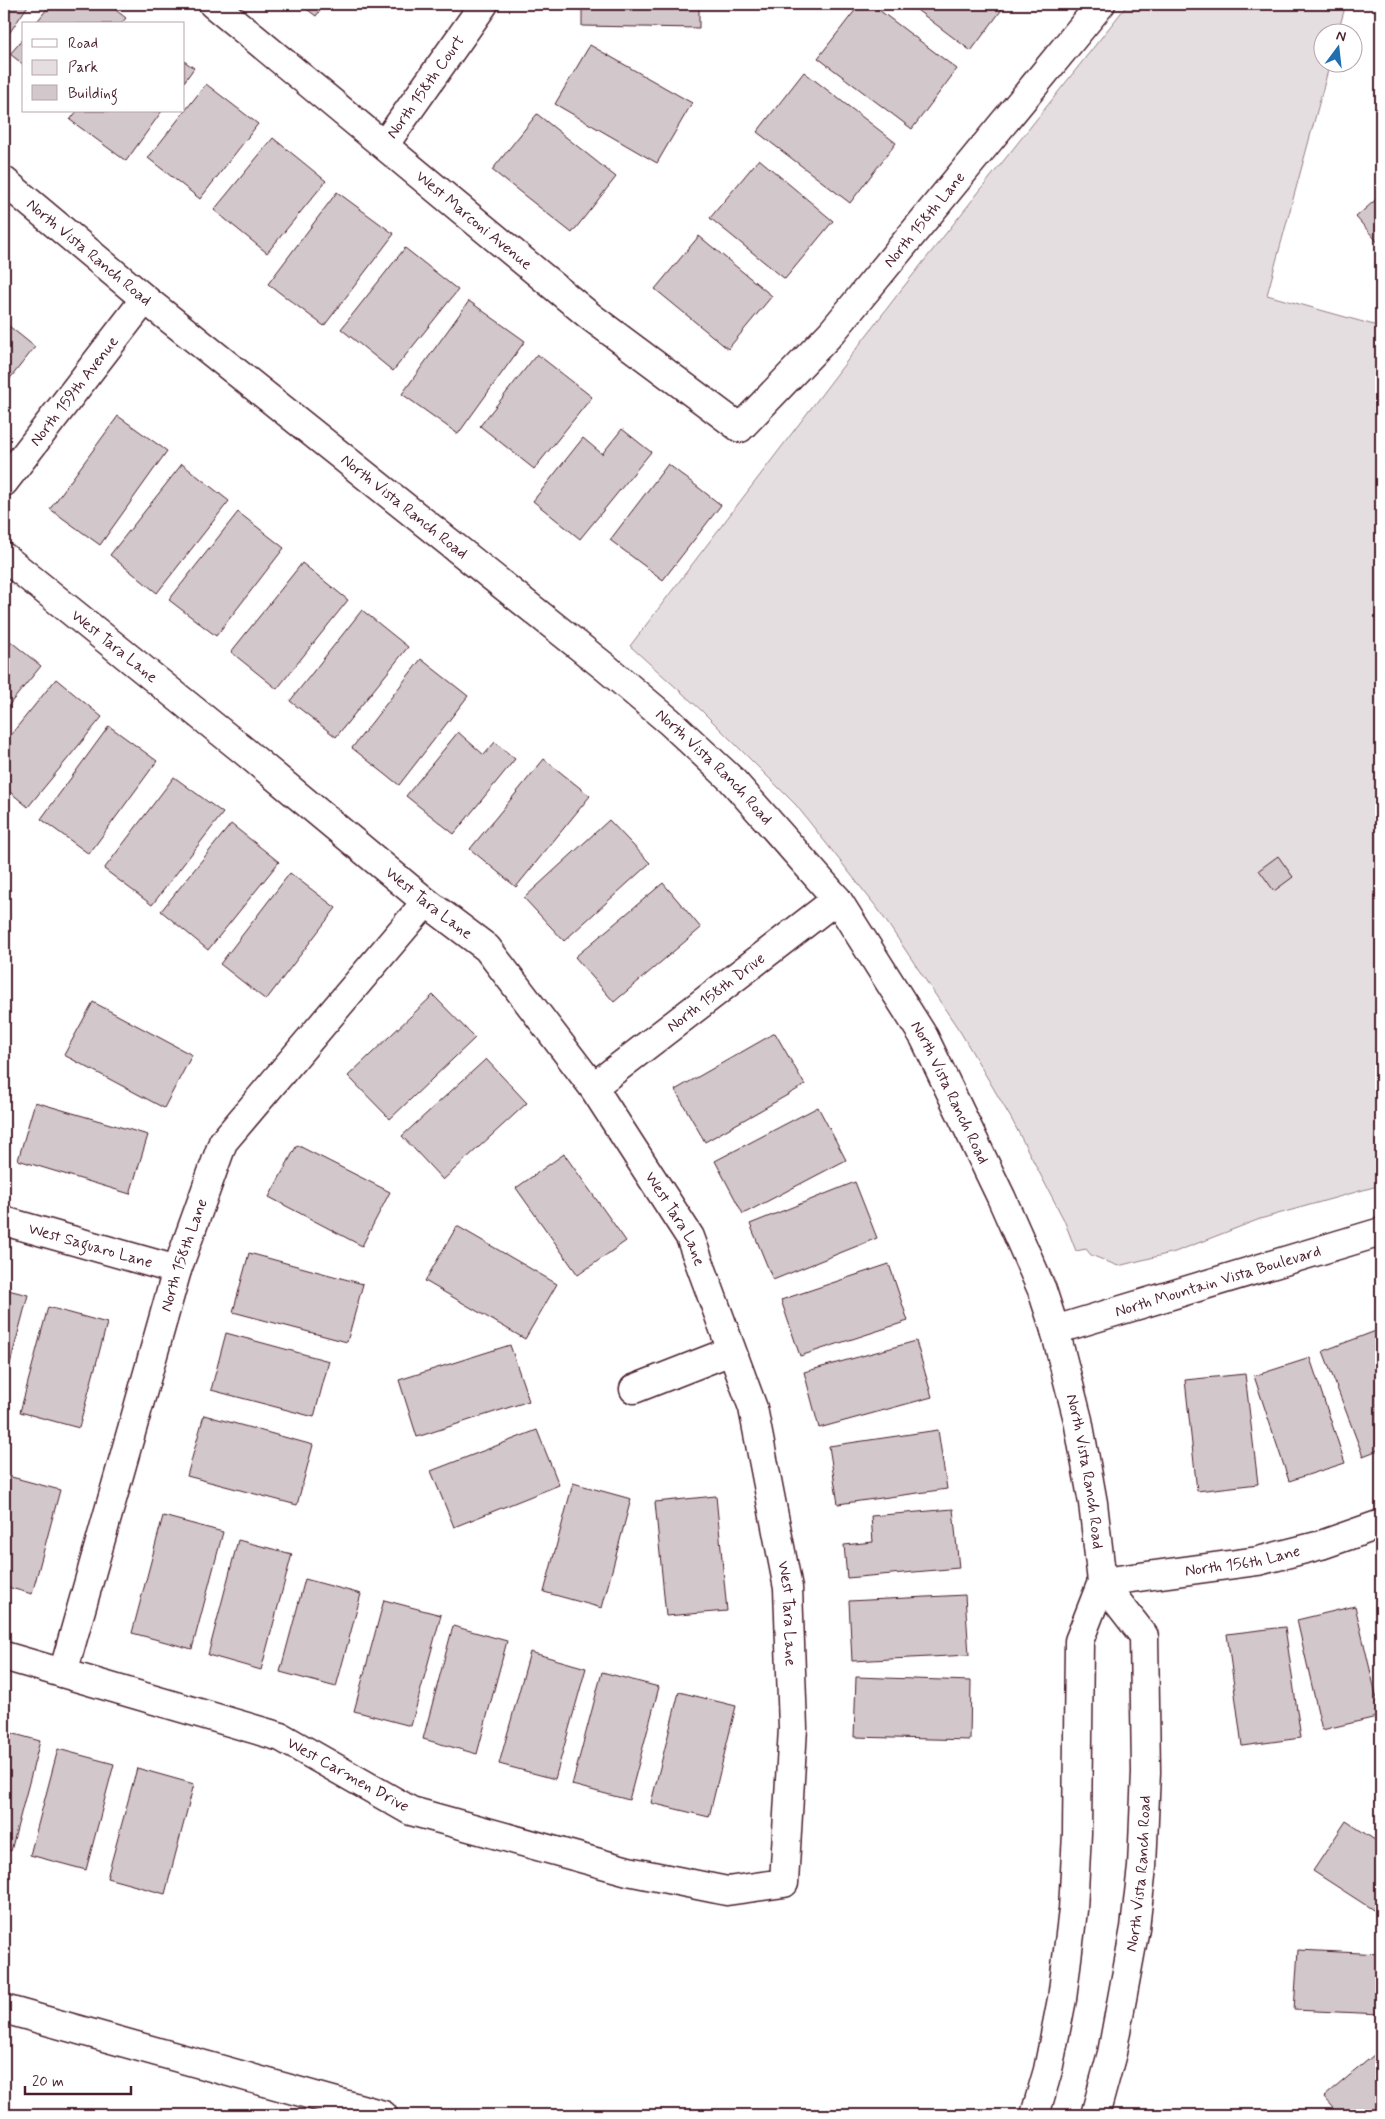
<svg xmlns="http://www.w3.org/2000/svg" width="1385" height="2119" font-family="Mynerve,sans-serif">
<rect width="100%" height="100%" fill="#fff"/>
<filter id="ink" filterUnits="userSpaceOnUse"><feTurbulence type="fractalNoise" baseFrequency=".02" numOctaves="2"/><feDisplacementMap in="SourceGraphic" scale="10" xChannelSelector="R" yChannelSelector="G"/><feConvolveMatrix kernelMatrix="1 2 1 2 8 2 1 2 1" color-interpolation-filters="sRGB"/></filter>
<g filter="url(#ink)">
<!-- green -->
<path fill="#e5dee0" stroke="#987e86" d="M 1128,4 L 1346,4 L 1338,32 L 1322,32 L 1322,62 L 1330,63 L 1267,295 L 1381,327 L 1381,1185 L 1260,1219 L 1175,1252 L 1118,1266 L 1091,1255 L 1086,1249 L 1076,1251 L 1064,1220 L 1012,1120 L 961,1033 L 878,909 L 796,805 L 701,710 L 630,646 L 901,290 Z"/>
<!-- building -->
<path fill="#d2c7cb" stroke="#4a1f2b" d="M 4,4 L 29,4 L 4,41 Z
M 51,4 L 108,4 L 126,18 L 121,24 L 35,24 Z
M 300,4 L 325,4 L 316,16 Z
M 582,4 L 699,4 L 699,28 L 582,26 Z
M 860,4 L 871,4 L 957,69 L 912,129 L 818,58 Z
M 909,4 L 1006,4 L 971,51 Z
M 24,38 L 24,65 L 10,54 Z
M 590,45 L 692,103 L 657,163 L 555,104 Z
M 184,61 L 194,68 L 184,82 Z
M 804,72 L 896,143 L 850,203 L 757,132 Z
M 206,84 L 258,124 L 200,199 L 148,158 Z
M 77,111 L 162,111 L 126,161 L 70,120 Z
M 537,114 L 616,177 L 572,233 L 492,170 Z
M 273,138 L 326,181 L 267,253 L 214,210 Z
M 759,159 L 833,221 L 785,279 L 710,218 Z
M 337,192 L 394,234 L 324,326 L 268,284 Z
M 1381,195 L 1381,246 L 1356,217 Z
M 699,236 L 772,296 L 728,349 L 655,289 Z
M 405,248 L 458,290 L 393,371 L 341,329 Z
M 469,301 L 525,341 L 458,434 L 402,394 Z
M 4,322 L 35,347 L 4,386 Z
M 537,354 L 592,397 L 534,469 L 480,426 Z
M 118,416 L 167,451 L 100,545 L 50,509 Z
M 622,429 L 651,452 L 580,539 L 533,501 L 583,438 L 602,454 Z
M 182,464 L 229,501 L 157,593 L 110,555 Z
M 668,464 L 721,505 L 663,580 L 610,540 Z
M 238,512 L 284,548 L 216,636 L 169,600 Z
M 302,563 L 348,600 L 277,689 L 231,652 Z
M 362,610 L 408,647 L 336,737 L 290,701 Z
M 4,636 L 41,666 L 4,711 Z
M 421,659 L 468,696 L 399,785 L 352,748 Z
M 56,679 L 102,717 L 28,807 L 4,787 L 4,743 Z
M 109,726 L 157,761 L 89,854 L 41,819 Z
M 458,732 L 484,755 L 495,742 L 515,759 L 454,834 L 406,796 Z
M 544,759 L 590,796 L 516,887 L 470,849 Z
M 174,777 L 223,813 L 152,905 L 104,869 Z
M 609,820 L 650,863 L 564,941 L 524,898 Z
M 231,824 L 279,862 L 208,950 L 161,911 Z
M 1278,856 L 1293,877 L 1274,891 L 1259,870 Z
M 290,873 L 336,908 L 266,1000 L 220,964 Z
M 663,883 L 701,928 L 614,1002 L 575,957 Z
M 433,995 L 475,1038 L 390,1119 L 348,1076 Z
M 93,1002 L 192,1055 L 164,1108 L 64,1055 Z
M 775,1033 L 805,1085 L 705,1142 L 675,1090 Z
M 486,1059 L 527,1103 L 443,1180 L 402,1136 Z
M 35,1102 L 148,1135 L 130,1194 L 18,1160 Z
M 818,1107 L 846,1160 L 743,1214 L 715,1161 Z
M 297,1145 L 390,1192 L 362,1246 L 269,1197 Z
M 564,1154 L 626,1241 L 578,1275 L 516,1188 Z
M 855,1182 L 877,1238 L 773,1280 L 750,1224 Z
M 457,1226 L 557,1284 L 525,1339 L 425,1281 Z
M 249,1253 L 363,1284 L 347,1342 L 233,1312 Z
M 889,1264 L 908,1321 L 800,1356 L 781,1300 Z
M 4,1289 L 28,1295 L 4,1387 Z
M 48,1307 L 107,1323 L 79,1428 L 20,1412 Z
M 1381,1329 L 1381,1449 L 1363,1456 L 1323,1351 Z
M 226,1333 L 329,1361 L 314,1417 L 211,1390 Z
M 916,1341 L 932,1397 L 819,1428 L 804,1372 Z
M 510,1345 L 529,1401 L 417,1437 L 399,1380 Z
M 1310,1358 L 1345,1463 L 1289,1481 L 1254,1376 Z
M 1245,1374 L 1258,1484 L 1197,1491 L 1185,1380 Z
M 204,1415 L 313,1445 L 297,1505 L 187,1476 Z
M 537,1430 L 559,1485 L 454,1527 L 431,1471 Z
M 938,1430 L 947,1489 L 838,1504 L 829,1446 Z
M 4,1475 L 60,1490 L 32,1594 L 4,1586 Z
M 573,1483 L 631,1499 L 602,1608 L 544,1592 Z
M 716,1496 L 727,1611 L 666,1616 L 655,1502 Z
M 953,1509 L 959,1568 L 847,1578 L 844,1545 L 873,1542 L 871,1516 Z
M 163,1516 L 223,1532 L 192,1649 L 132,1633 Z
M 238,1540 L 292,1554 L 261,1670 L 208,1655 Z
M 305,1579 L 361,1594 L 336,1687 L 280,1672 Z
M 965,1595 L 969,1655 L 852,1661 L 849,1601 Z
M 384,1600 L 441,1615 L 411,1726 L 354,1711 Z
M 1355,1606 L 1381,1716 L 1322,1730 L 1297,1620 Z
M 453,1626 L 507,1641 L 477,1754 L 423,1739 Z
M 1285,1627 L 1301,1738 L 1242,1746 L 1227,1634 Z
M 530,1652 L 586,1668 L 555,1779 L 499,1764 Z
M 602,1672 L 659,1687 L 629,1800 L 572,1785 Z
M 856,1677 L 971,1681 L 970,1740 L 854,1737 Z
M 679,1692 L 736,1706 L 709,1817 L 651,1803 Z
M 4,1731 L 40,1741 L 11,1851 L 4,1849 Z
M 58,1749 L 114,1764 L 86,1870 L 30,1855 Z
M 137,1768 L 194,1784 L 165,1894 L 107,1878 Z
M 1346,1821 L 1381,1844 L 1381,1915 L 1313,1871 Z
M 1298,1950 L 1381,1954 L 1381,2014 L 1294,2010 Z
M 1381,2049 L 1381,2115 L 1340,2115 L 1324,2097 Z"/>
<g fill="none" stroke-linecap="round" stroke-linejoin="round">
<defs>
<g id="minor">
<path id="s1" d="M 213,4 L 591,317 L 740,428 L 832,332 L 1101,4"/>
<path id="s2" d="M 385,144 L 484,4"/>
<path id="s3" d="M 4,181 L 145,299 L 605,667 L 670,722 L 732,780 L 837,899 L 924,1037 L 1001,1197 L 1042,1290 L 1055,1330 L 1078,1420 L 1093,1503 L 1102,1582 L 1079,1641 L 1077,1833 L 1073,1910 L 1062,1999 L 1048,2070 L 1035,2115"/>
<path id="s4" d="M 4,482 L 145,299"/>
<path id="s5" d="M 4,557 L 243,750 L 426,902 L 487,948 L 593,1087 L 690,1237 L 753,1408 L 788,1588 L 793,1728 L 784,1883 L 727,1891 L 628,1871 L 411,1811 L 281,1737 L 4,1656"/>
<path id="s6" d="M 593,1087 L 837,899"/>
<path id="s7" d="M 4,1221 L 177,1270"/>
<path id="s8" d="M 1055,1330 L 1381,1232"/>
<path d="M 634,1389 L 731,1351"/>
<path id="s9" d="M 1102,1582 L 1258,1561 L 1321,1545 L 1381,1524"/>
<path id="s10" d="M 63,1673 L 177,1270 L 223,1142 L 426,902"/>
<path id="s11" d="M 1095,2115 L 1112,2053 L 1135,1928 L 1142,1867 L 1146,1772 L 1144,1636 L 1102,1582"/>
</g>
<path id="major" d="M 4,2009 L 383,2115"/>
</defs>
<!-- minor casing -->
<use href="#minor" stroke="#4a1f2b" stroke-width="31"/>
<!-- major casing -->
<use href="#major" stroke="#4a1f2b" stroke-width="31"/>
<!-- minor -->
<use href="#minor" stroke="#fff" stroke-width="28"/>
<!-- major -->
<use href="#major" stroke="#fff" stroke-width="28"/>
</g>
</g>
<g text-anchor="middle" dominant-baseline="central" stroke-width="5" stroke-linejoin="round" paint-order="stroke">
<!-- street labels -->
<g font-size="16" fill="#4a1f2b" stroke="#fff">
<text stroke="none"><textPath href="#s2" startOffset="70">North 158th Court</textPath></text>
<text stroke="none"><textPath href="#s1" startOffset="339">West Marconi Avenue</textPath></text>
<text stroke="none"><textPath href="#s1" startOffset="955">North 158th Lane</textPath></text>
<text stroke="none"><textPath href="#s3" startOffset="111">North Vista Ranch Road</textPath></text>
<text stroke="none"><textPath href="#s4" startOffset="115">North 159th Avenue</textPath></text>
<text stroke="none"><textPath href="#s3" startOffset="516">North Vista Ranch Road</textPath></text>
<text stroke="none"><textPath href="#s5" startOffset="142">West Tara Lane</textPath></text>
<text stroke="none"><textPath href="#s3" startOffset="921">North Vista Ranch Road</textPath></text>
<text stroke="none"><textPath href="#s5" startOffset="548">West Tara Lane</textPath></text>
<text stroke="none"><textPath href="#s6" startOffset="155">North 158th Drive</textPath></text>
<text stroke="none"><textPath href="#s3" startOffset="1326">North Vista Ranch Road</textPath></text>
<text stroke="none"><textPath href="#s5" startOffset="952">West Tara Lane</textPath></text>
<text stroke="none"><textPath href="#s7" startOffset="90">West Saguaro Lane</textPath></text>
<text stroke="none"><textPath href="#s10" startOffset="435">North 158th Lane</textPath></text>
<text stroke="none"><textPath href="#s8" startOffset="170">North Mountain Vista Boulevard</textPath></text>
<text stroke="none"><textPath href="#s3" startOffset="1731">North Vista Ranch Road</textPath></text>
<text stroke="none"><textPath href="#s9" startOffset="142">North 156th Lane</textPath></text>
<text stroke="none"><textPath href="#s5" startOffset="1366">West Tara Lane</textPath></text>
<text transform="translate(348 1775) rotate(29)">West Carmen Drive</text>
<text stroke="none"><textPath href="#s11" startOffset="246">North Vista Ranch Road</textPath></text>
</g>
</g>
<!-- margin -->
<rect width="1385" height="2119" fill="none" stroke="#fff" stroke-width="20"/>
<rect x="10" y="10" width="1365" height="2099" fill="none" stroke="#4a1f2b" stroke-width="2" filter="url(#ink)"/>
<!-- legend -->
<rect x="22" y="22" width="162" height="90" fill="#ffffff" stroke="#b7a5aa"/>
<rect x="32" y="39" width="25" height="8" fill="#ffffff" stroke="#b7a5aa"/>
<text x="68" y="48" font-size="15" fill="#4a1f2b">Road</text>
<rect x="32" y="60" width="25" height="15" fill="#e5dee0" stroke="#b7a5aa"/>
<text x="68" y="72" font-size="15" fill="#4a1f2b">Park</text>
<rect x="32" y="85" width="25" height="15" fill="#d2c7cb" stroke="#b7a5aa"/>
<text x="68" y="98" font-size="15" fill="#4a1f2b">Building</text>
<!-- north arrow -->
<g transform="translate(1338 48) rotate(15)"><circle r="24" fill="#ffffff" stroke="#b7a5aa"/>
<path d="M0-4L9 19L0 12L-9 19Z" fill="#1f6fb2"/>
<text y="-8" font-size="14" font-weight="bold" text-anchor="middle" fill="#4a1f2b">N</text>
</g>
<!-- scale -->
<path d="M25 2086v8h106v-8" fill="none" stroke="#4a1f2b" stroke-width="2.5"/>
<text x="32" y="2086" font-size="15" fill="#4a1f2b" stroke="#ffffff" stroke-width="4" paint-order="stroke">20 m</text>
</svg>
